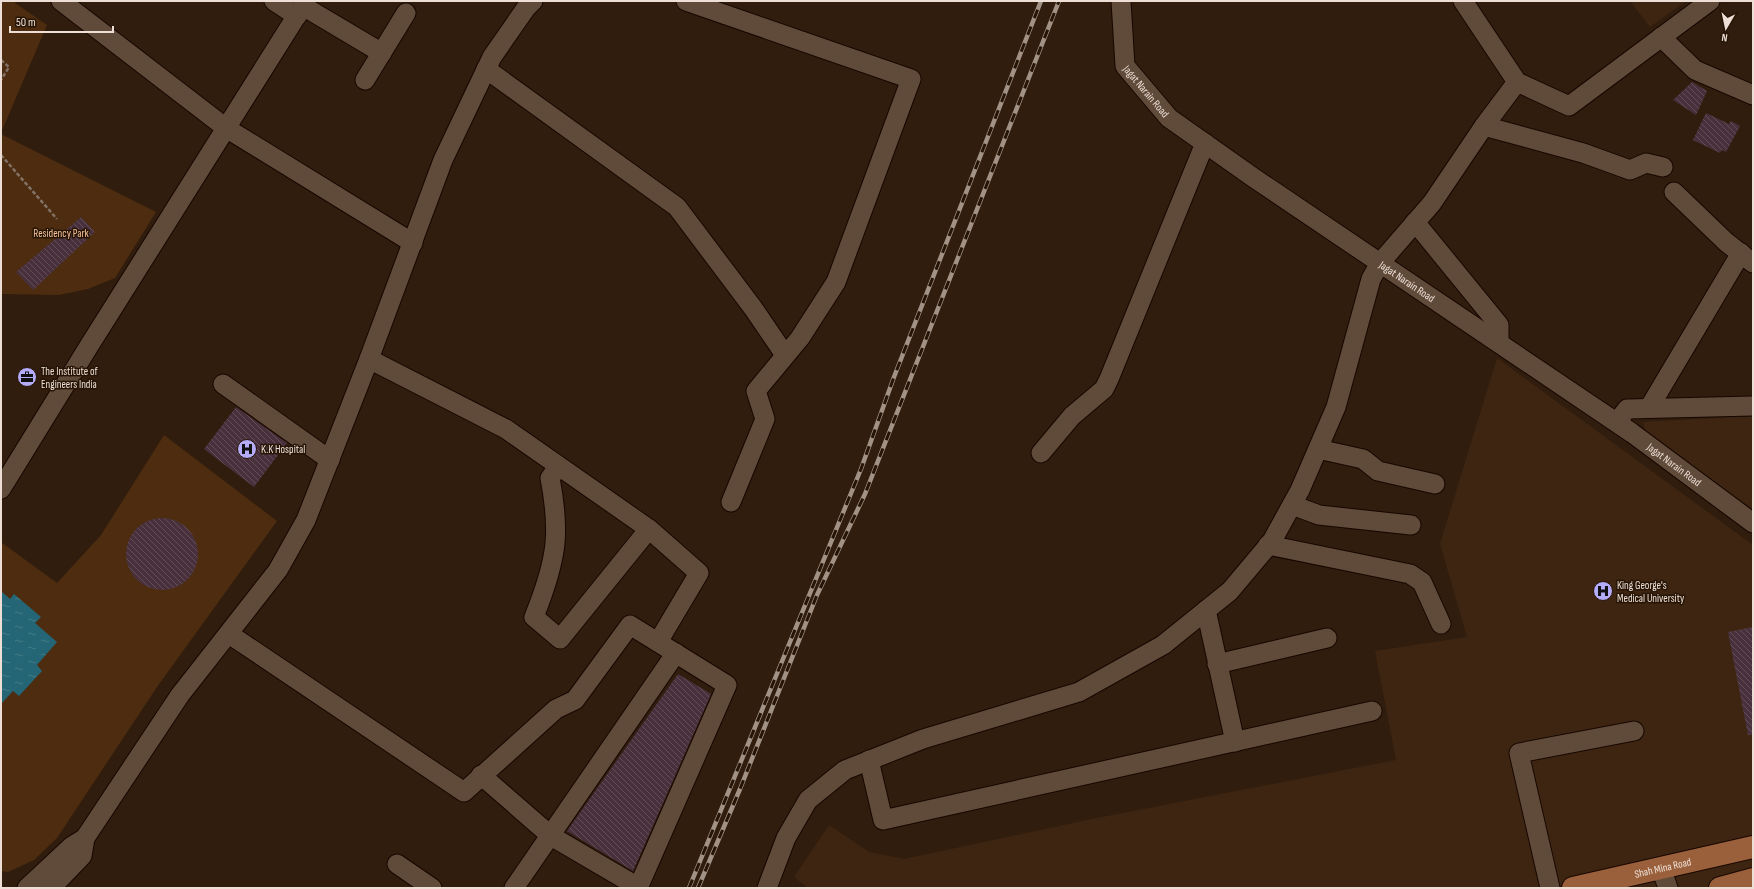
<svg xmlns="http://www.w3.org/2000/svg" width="1754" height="889" font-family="'Sofia Sans Condensed',sans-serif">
<defs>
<pattern id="water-ripples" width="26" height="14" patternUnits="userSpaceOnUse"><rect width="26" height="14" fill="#246675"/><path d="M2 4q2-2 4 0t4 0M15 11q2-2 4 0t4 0" fill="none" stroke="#447b88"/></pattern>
<pattern id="building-back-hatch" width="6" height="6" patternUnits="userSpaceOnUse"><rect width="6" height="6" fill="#48313d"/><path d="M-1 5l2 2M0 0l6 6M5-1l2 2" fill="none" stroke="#634e58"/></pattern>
</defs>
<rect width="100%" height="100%" fill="#301d0e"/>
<!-- built -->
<path fill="#3e2511" d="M 1630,1 L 1686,1 L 1650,27 Z
M 1497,358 L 1753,545 L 1753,888 L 808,888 L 794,877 L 829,825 L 869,852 L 904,859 L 1087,820 L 1396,760 L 1375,651 L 1467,637 L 1440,544 Z
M 1753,416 L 1753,509 L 1655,439 L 1646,432 L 1643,422 Z"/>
<!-- green -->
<path fill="#4d2c0f" d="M 1,1 L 16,1 L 15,3 L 47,25 L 1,133 Z
M 1,134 L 156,212 L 115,278 L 88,289 L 59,295 L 1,294 Z
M 164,435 L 277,521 L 157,687 L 57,838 L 34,860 L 8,872 L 1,871 L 1,542 L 57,583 L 101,535 Z"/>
<!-- water -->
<path fill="url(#water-ripples)" d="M 1,591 L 10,599 L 14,594 L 41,617 L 35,623 L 57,642 L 37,665 L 42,671 L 19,696 L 13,691 L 1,704 Z"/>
<!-- building -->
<path fill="url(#building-back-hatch)" d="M 1692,82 L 1707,91 L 1696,115 L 1673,100 Z
M 1706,113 L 1729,124 L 1731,121 L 1740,126 L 1726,152 L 1722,150 L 1720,153 L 1693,140 Z
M 81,217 L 95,232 L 33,290 L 16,272 Z
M 236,407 L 287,443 L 254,487 L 204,449 Z
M126 554a36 36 0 1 1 72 0a36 36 0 1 1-72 0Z
M 1753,627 L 1753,735 L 1748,735 L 1728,632 Z
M 678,674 L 711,694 L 633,871 L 567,831 Z"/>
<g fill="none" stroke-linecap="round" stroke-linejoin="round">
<defs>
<g id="minor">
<path d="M 61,1 L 226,128 L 413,243"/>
<path d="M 274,1 L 297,16"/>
<path d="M 686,1 L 911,79 L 836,282 L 800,338 L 756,391 L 765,419 L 731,502"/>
<path id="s1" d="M 1121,1 L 1125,66 L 1169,118 L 1254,178 L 1632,433 L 1753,523"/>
<path d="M 1463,1 L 1517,82 L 1569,106 L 1710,1"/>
<path d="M 303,6 L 382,53"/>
<path d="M 1661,37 L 1695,70 L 1753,95"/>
<path d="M 486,69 L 677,207 L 753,308 L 785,355"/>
<path d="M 365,80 L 406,13"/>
<path d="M 1484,126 L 1583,153 L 1630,170 L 1646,163 L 1663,167"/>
<path d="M 1674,192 L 1726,242 L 1753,263"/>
<path d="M 1415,222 L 1499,325 L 1499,343"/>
<path d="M 369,359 L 506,429 L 649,529"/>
<path d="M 223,384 L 330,460"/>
<path d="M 1649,408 L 1741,253"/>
<path d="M 1617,422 L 1627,409 L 1753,406"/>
<path d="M 1318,449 L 1363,459 L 1378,471 L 1435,484"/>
<path d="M 1041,453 L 1072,416 L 1104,389 L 1109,379 L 1205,143"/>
<path d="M 558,467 L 550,478 C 554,499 557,521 555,543 C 553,565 542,597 534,617 L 560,639 L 649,529 L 699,573 L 658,642"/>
<path d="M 1,489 L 89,346 L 306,1"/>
<path d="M 1292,505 L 1319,515 L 1411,525"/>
<path d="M 1268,545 L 1410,574 L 1422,582 L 1441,624"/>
<path d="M 1206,610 L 1235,742"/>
<path d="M 229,634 L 464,792 L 556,709 L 575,700 L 630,625 L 727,685 L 638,888"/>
<path d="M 1217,664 L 1327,638"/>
<path d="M 869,760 L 883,820 L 1372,711"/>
<path d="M 481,775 L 551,836 L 638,887"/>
<path d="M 397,864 L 432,888"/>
<path d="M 1661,868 L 1668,888"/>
<path d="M 27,888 L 72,846 L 85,838"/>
<path d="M 51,888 L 82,856 L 85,838 L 180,695 L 278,570 L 306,520 L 369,359 L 443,160 L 492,57 L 526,8 L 533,1"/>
<path d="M 514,888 L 676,653"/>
<path d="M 767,888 L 786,838 L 808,800 L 845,770 L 923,739 L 1079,692 L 1163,645 L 1230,591 L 1272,541 L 1300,490 L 1336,407 L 1371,279 L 1380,263 L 1432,203 L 1484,126 L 1517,82"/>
<path d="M 1550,888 L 1519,753 L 1634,731"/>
</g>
<g id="major">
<path id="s2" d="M 1573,888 L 1753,847"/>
<path d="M 1720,888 L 1753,879"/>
</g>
</defs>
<!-- minor casing -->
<use href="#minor" stroke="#170700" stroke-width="21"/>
<!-- major casing -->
<use href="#major" stroke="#170700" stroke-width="24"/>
<!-- path -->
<path stroke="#827165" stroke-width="2.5" stroke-dasharray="4 2" stroke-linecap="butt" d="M 1,60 L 9,67 L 1,80
M 1,155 L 57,219"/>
<!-- minor -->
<use href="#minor" stroke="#604a39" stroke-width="19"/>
<!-- major -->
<use href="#major" stroke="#9a5f3b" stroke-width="22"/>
<defs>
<path id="rail" d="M 689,888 L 861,469 L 894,377 L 1041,1
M 698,888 L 740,789 L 817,595 L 865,494 L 1059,1"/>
</defs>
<!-- rail casing -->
<use href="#rail" stroke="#a29286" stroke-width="4.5"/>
<!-- rail -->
<use href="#rail" stroke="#261405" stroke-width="3" stroke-dasharray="9" stroke-linecap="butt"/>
</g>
<!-- icons -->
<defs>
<symbol id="office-disc" viewBox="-11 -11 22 22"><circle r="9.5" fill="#b4acf9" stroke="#261405"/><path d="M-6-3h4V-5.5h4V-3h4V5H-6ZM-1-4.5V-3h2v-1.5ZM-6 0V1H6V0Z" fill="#111"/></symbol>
<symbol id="hospital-disc" viewBox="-11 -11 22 22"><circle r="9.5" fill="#b4acf9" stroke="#261405"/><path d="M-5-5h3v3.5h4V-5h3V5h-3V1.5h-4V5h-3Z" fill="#111"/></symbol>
</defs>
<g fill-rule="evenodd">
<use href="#office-disc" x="16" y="366" width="22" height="22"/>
<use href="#hospital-disc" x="236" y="438" width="22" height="22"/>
<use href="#hospital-disc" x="1592" y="580" width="22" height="22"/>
</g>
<g text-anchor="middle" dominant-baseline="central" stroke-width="3" stroke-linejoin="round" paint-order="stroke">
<!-- street labels -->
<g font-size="11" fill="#eddfd6" stroke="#261405">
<text stroke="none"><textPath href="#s1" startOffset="98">Jagat Narain Road</textPath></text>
<text stroke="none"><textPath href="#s1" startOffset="422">Jagat Narain Road</textPath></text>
<text stroke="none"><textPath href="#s1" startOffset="746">Jagat Narain Road</textPath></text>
<text stroke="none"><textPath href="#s2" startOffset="92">Shah Mina Road</textPath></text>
</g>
<!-- park labels -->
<g font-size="11" fill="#f6c29b" stroke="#261405">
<text x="61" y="233">Residency Park</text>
</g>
<!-- poi labels -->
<g font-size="11" fill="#eddfd6" stroke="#261405" text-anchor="start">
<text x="41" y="371">The Institute of<tspan x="41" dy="13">Engineers India</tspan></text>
<text x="261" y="449">K.K Hospital</text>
<text x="1617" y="585">King George's<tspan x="1617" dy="13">Medical University</tspan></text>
</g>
</g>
<!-- border -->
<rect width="1754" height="889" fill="none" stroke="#eddfd6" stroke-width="4"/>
<!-- north arrow -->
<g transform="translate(1726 28) rotate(189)" stroke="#261405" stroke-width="3" paint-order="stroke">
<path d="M0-3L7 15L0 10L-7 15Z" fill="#eddfd6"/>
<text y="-6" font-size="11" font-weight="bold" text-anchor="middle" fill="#eddfd6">N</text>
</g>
<!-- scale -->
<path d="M10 26v6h103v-6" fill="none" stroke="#eddfd6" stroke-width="2"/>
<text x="16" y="26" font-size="12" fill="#eddfd6" stroke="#261405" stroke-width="3" paint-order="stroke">50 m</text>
</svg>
